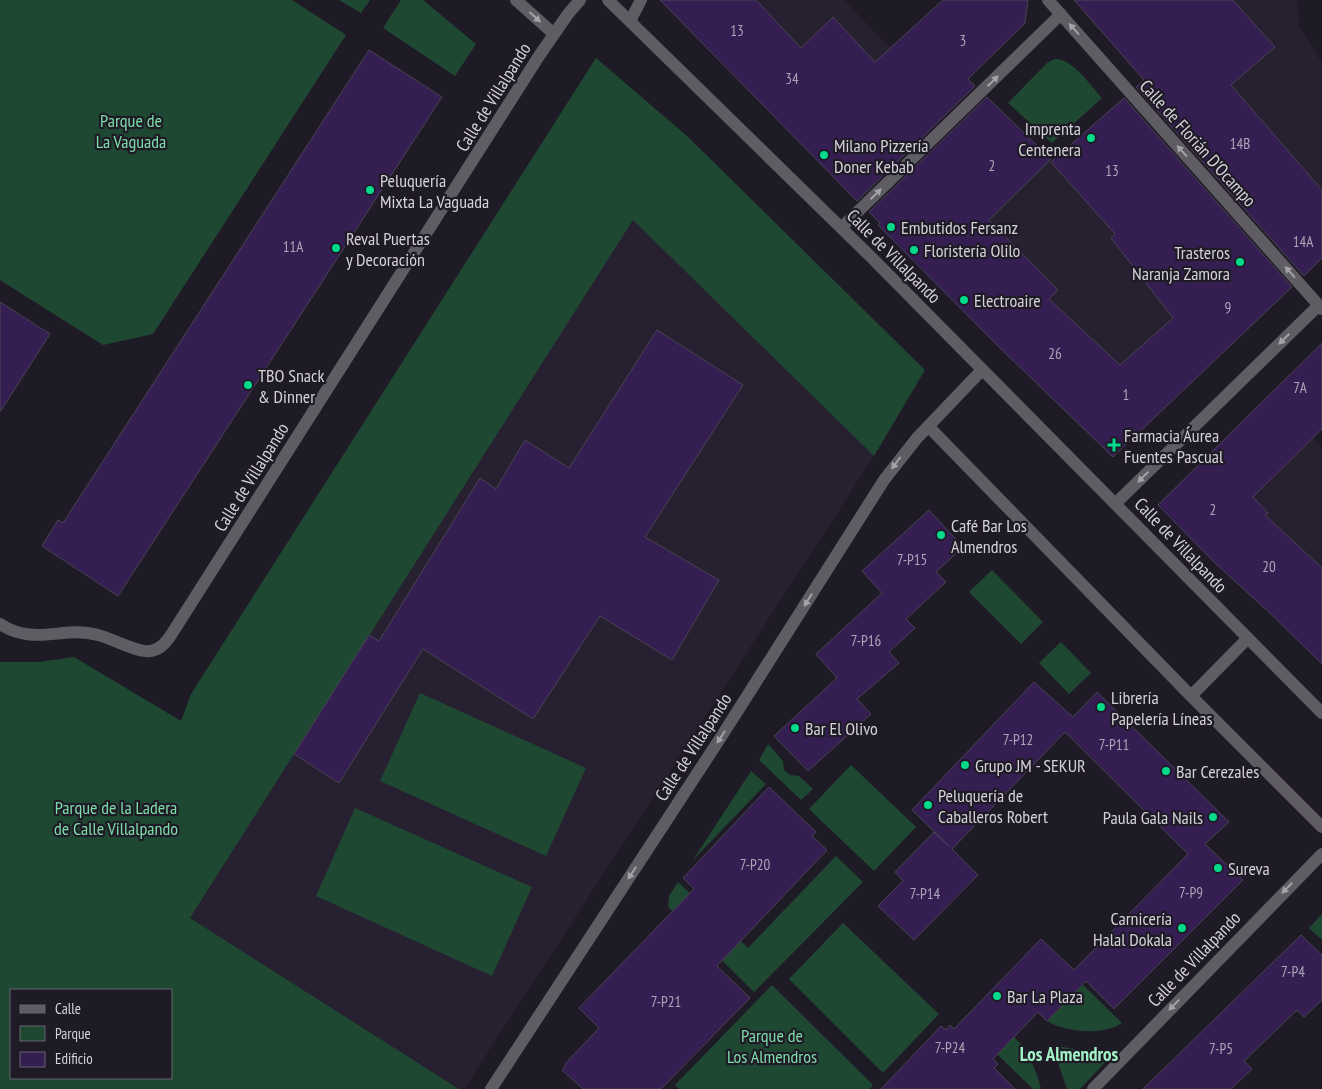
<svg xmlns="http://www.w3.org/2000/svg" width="1322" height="1089" font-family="'PT Sans Narrow',sans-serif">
<rect width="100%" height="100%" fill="#1f1b26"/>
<!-- built -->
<path fill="#272031" d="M 738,0 L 844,0 L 897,55 L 881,69 L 833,18 L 801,48 Z
M 1233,0 L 1297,0 L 1299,26 L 1322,63 L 1322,190 L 1231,85 L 1275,47 Z
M 1051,159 L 1115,234 L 1111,238 L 1173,318 L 1138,353 L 1133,353 L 1128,358 L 1127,362 L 1110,381 L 1111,358 L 1049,299 L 981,214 L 1004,205 Z
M 633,219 L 874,456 L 464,1089 L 459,1089 L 190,918 Z
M 1307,431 L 1322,448 L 1322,569 L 1265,515 L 1267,512 L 1246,490 L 1250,486 L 1257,493 L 1308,443 Z"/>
<!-- green -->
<path fill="#1f4833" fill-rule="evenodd" d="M 0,0 L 292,0 L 346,35 L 153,334 L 103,345 L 0,280 Z
M 339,0 L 370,0 L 361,13 Z
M 401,0 L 423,0 L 476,44 L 455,76 L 383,28 Z
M 596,58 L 687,136 L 925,370 L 874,456 L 633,220 L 190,918 L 459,1089 L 0,1089 L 0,662 L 38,662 L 74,657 L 181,721 L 191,694 ZM 171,990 L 171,1078 L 11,1078 L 11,990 Z
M 1055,59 C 1072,58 1091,86 1102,98 L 1052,143 L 1008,103 L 1047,63 Z
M 992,570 L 1043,622 L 1021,644 L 969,592 Z
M 1061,642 L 1091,673 L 1069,694 L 1039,663 Z
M 420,693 L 586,768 L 546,856 L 380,781 Z
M 768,744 L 783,761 L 784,770 L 790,775 L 799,776 L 813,789 L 801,800 L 759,760 Z
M 851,765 L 916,827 L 874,871 L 809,809 Z
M 751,771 L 766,784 L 693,860 Z
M 355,808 L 532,887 L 492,976 L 316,896 Z
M 836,856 L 863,882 L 754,992 L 668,907 L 669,896 L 678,882 L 748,948 Z
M 1322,914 L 1322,940 L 1309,928 Z
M 843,923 L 939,1014 L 883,1073 L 789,979 Z
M 772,985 L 873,1085 L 870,1089 L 679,1089 L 675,1085 Z
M 1083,985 L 1122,1023 C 1104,1036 1065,1032 1047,1021 Z
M 980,1002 L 1021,1044 C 1031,1058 1037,1072 1041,1089 L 1033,1089 L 962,1020 Z
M 1056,1046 L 1075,1049 L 1103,1049 L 1109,1052 L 1109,1058 L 1080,1089 L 1067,1089 L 1054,1051 Z"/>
<!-- building -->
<path fill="#351f52" stroke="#494452" d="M 660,0 L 756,0 L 801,48 L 833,17 L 875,62 L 943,0 L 1028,0 L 1025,23 L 968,79 L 975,86 L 857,201 Z
M 1074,0 L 1233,0 L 1275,47 L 1231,85 L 1322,190 L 1322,258 L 1304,276 L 1136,87 L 1144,80 Z
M 369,50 L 442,97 L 118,596 L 42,546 L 58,520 L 63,523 Z
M 987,97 L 1051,159 L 989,220 L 1058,290 L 1049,299 L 1120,365 L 1173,318 L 1111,238 L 1115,234 L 1051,162 L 1124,98 L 1292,287 L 1113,457 L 999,347 L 878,225 L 880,223 L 869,212 Z
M 0,302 L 50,334 L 0,412 Z
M 657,330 L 743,385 L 645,537 L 719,580 L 672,660 L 600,616 L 533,719 L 423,649 L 339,783 L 294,754 L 369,635 L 379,641 L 480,478 L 496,489 L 525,440 L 569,468 Z
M 1322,343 L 1322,429 L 1253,497 L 1268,513 L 1265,515 L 1322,568 L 1322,664 L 1272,615 L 1216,564 L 1158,505 Z
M 929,510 L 963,547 L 936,572 L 946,582 L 906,619 L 915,628 L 889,652 L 899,663 L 857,699 L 871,714 L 808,771 L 774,736 L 837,678 L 816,654 L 882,593 L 862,571 Z
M 1034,682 L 1073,717 L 1097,692 L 1229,822 L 1205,844 L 1243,880 L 1114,1009 L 1086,981 L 1047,1021 L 1038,1012 L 993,1059 L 998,1064 L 994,1068 L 1015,1089 L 881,1089 L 941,1026 L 946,1030 L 950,1025 L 954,1029 L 1041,939 L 1074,970 L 1188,854 L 1065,732 L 952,849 L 978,875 L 914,940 L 878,906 L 903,881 L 895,872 L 934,832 L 949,846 L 912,810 Z
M 769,787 L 816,832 L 812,836 L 827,850 L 717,966 L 750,998 L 661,1089 L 583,1089 L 562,1070 L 566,1065 L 565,1064 L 599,1028 L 579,1008 L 694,889 L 683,878 Z
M 1301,935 L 1322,955 L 1322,1000 L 1304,1017 L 1297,1010 L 1244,1061 L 1252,1069 L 1231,1089 L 1143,1089 Z"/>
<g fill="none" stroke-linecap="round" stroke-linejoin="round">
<!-- minor -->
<path stroke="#5f5d63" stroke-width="12" d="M 516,0 L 554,34
M 608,0 L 871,257 L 1322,713
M 1048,0 L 1322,309
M 630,21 L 641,0
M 841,228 L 1061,14
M 928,426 L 1191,696 L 1322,827
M 1116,503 L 1319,305
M 0,624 C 36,647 63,625 98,635 C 111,638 138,653 150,651 C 160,650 166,643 171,635 L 539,56 L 568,14 L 580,0
M 1191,696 L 1248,638
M 491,1089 L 723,734 L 884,480 L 917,438 L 982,370
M 1093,1089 L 1322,854"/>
</g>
<!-- one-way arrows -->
<defs><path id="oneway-solid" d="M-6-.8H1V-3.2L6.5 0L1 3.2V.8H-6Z" transform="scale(1.25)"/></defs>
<g fill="#a5a3aa">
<use href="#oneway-solid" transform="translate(535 17) rotate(42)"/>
<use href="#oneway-solid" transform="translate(1074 29) rotate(-132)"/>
<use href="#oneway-solid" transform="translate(993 81) rotate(-44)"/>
<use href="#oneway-solid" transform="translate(1182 151) rotate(-132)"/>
<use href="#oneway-solid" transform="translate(876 194) rotate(-44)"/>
<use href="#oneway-solid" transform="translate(1290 272) rotate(-132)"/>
<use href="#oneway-solid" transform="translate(1284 339) rotate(136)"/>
<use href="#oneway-solid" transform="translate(896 463) rotate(127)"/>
<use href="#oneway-solid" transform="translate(1143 477) rotate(135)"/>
<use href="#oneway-solid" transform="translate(808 600) rotate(122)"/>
<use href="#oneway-solid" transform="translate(721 737) rotate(123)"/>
<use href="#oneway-solid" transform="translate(632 873) rotate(123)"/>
<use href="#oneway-solid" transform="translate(1287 888) rotate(135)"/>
<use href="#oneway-solid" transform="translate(1174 1005) rotate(134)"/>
</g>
<!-- markers -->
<g fill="#02d98b" stroke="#1f1b26" stroke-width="2">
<circle cx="1091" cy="138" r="5"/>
<circle cx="824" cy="155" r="5"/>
<circle cx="370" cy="190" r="5"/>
<circle cx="891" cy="227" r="5"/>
<circle cx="336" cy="248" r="5"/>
<circle cx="914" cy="250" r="5"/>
<circle cx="1240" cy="262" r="5"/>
<circle cx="964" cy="300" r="5"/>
<circle cx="248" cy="385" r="5"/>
<path d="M1111.5 437.5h5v5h5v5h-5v5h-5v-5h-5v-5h5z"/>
<circle cx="941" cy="535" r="5"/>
<circle cx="1101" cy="707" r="5"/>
<circle cx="795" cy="728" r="5"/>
<circle cx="965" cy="765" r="5"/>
<circle cx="1166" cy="771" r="5"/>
<circle cx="928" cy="805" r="5"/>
<circle cx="1213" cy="817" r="5"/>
<circle cx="1218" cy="868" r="5"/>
<circle cx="1182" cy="928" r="5"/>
<circle cx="997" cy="996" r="5"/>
</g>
<g text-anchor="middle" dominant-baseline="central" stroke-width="4.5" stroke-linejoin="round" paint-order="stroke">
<!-- number labels -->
<g font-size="15" fill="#aca4b7">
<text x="737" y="30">13</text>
<text x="963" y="40">3</text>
<text x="792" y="78">34</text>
<text x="1240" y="143">14B</text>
<text x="992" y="165">2</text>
<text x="1112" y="170">13</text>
<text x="1303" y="241">14A</text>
<text x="293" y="246">11A</text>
<text x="1228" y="307">9</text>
<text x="1055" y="353">26</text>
<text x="1300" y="387">7A</text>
<text x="1126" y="394">1</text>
<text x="1213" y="509">2</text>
<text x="912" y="559">7-P15</text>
<text x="1269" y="566">20</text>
<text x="866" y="640">7-P16</text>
<text x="1018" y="739">7-P12</text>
<text x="1114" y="744">7-P11</text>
<text x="755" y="864">7-P20</text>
<text x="1191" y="892">7-P9</text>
<text x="925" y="893">7-P14</text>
<text x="1293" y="971">7-P4</text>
<text x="666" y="1001">7-P21</text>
<text x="950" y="1047">7-P24</text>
<text x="1221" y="1048">7-P5</text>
</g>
<!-- street labels -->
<g font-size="18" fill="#d4d1d9" stroke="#1f1b26">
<text transform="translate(493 97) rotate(-58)">Calle de Villalpando</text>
<text transform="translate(1198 143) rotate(48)">Calle de Florián D'Ocampo</text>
<text transform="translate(894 256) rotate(45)">Calle de Villalpando</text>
<text transform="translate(251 477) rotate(-58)">Calle de Villalpando</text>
<text transform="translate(1181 545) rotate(46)">Calle de Villalpando</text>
<text transform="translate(693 747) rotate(-57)">Calle de Villalpando</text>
<text transform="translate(1194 959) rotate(-46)">Calle de Villalpando</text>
</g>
<!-- park labels -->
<g font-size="18" fill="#7cdda9" stroke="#1f1b26">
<text x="131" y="120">Parque de<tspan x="131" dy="21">La Vaguada</tspan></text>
<text x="116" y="807">Parque de la Ladera<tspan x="116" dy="21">de Calle Villalpando</tspan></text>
<text x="772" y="1035">Parque de<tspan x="772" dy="21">Los Almendros</tspan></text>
</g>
<!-- poi labels -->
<g font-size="18" fill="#d4d1d9" stroke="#1f1b26" text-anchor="start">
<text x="1081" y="128" text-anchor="end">Imprenta<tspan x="1081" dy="21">Centenera</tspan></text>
<text x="834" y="145">Milano Pizzería<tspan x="834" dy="21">Doner Kebab</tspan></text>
<text x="380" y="180">Peluquería<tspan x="380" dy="21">Mixta La Vaguada</tspan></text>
<text x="901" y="227">Embutidos Fersanz</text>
<text x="346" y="238">Reval Puertas<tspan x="346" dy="21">y Decoración</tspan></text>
<text x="924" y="250">Floristería Olilo</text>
<text x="1230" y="252" text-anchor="end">Trasteros<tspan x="1230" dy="21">Naranja Zamora</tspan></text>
<text x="974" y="300">Electroaire</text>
<text x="258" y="375">TBO Snack<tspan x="258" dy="21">&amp; Dinner</tspan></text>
<text x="1124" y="435">Farmacia Áurea<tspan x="1124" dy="21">Fuentes Pascual</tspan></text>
<text x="951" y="525">Café Bar Los<tspan x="951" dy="21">Almendros</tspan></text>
<text x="1111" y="697">Librería<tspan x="1111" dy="21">Papelería Líneas</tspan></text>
<text x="805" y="728">Bar El Olivo</text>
<text x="975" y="765">Grupo JM - SEKUR</text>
<text x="1176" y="771">Bar Cerezales</text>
<text x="938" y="795">Peluquería de<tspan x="938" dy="21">Caballeros Robert</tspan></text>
<text x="1203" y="817" text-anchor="end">Paula Gala Nails</text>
<text x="1228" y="868">Sureva</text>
<text x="1172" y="918" text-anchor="end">Carnicería<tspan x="1172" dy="21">Halal Dokala</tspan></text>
<text x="1007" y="996">Bar La Plaza</text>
</g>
<!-- neighbourhood labels -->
<g font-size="19" font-weight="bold" fill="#a1f1c4" stroke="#1f1b26">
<text x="1069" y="1054">Los Almendros</text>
</g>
</g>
<!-- legend -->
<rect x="10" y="989" width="162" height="90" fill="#1f1b26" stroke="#67646e"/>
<rect x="20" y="1005" width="25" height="8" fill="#5f5d63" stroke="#67646e"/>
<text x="55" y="1014" font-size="15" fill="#d4d1d9">Calle</text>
<rect x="20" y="1026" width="25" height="15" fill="#1f4833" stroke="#67646e"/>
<text x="55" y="1039" font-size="15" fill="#d4d1d9">Parque</text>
<rect x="20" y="1052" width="25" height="15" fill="#351f52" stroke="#67646e"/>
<text x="55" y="1064" font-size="15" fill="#d4d1d9">Edificio</text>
</svg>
